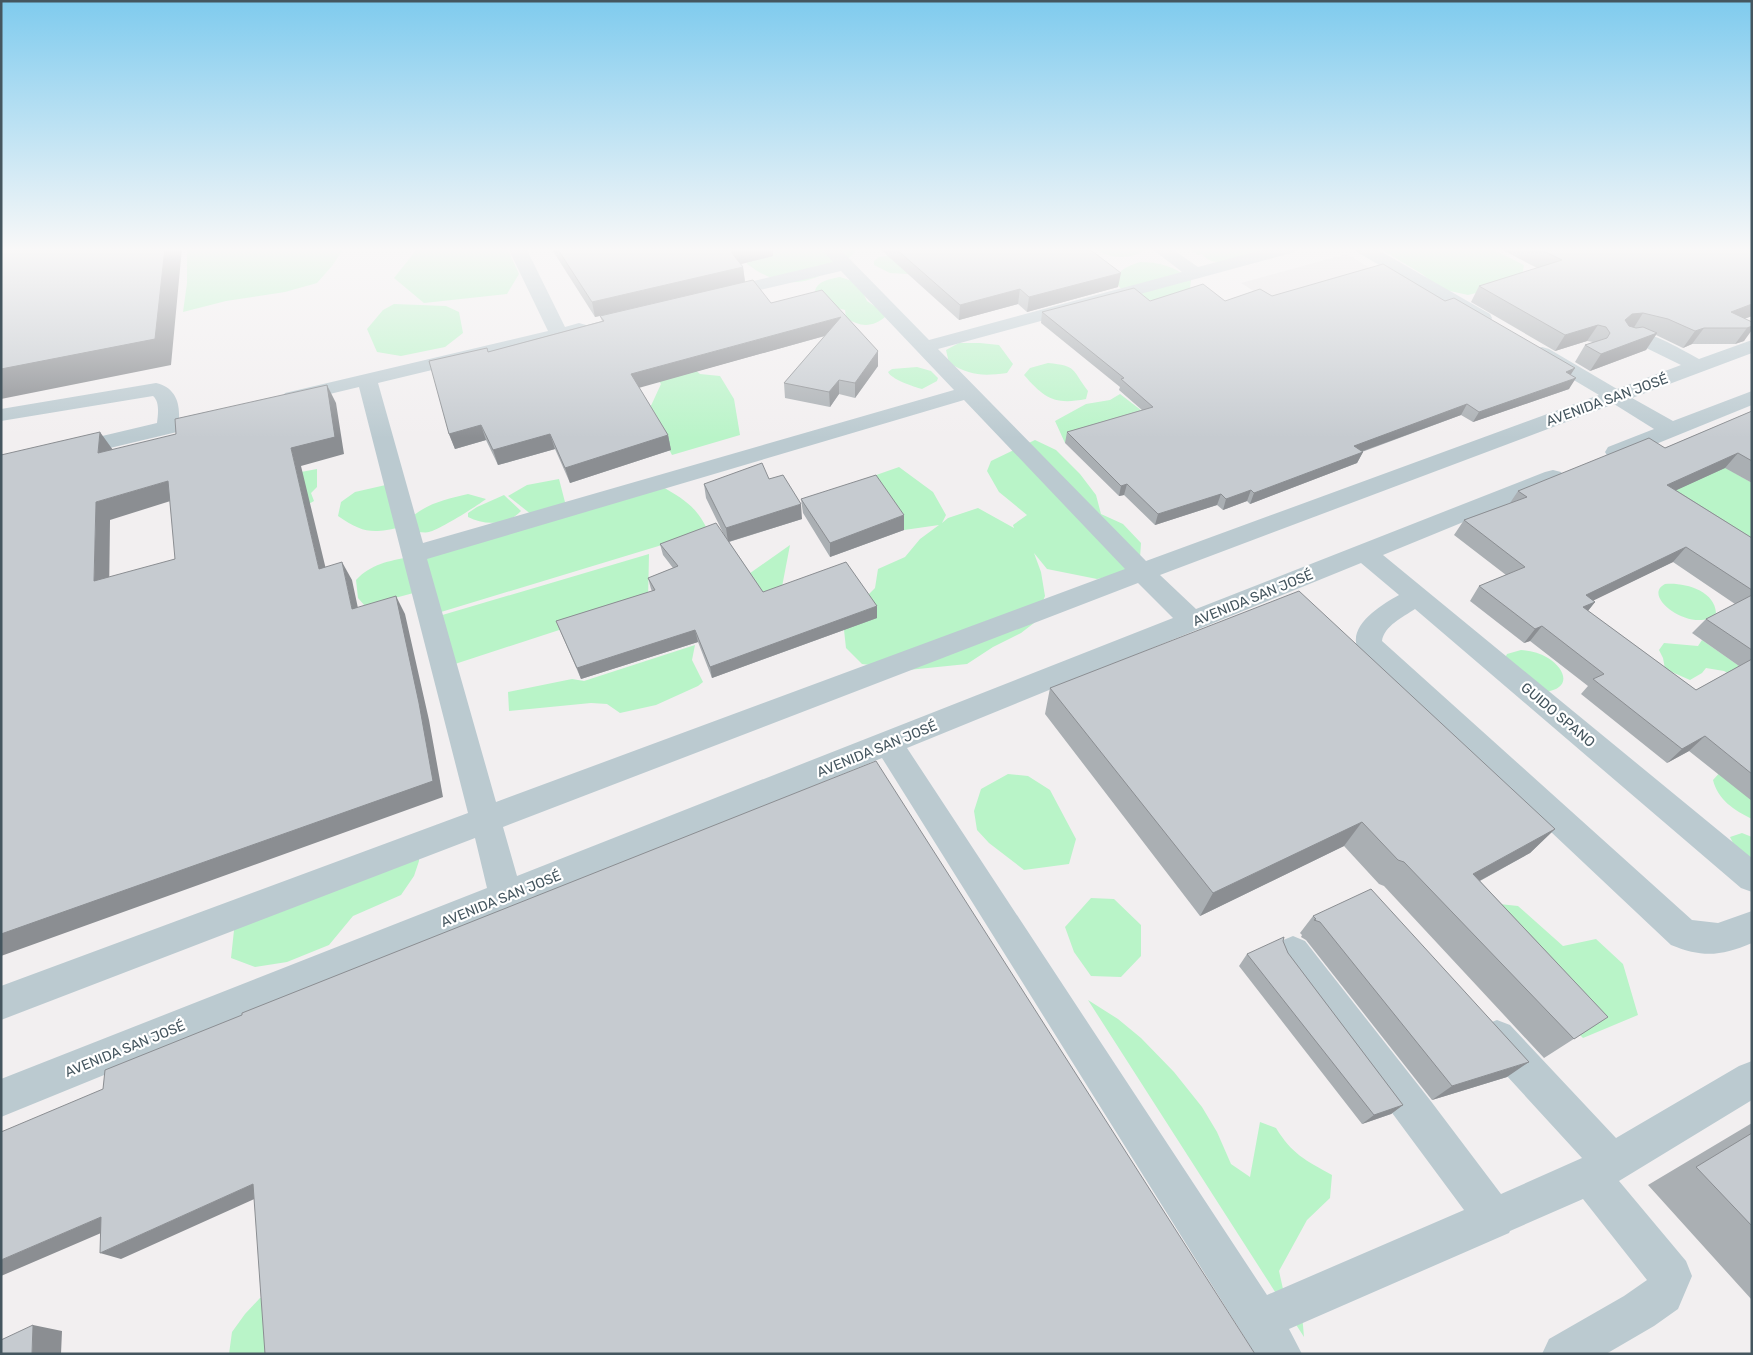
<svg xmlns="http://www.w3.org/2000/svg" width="1753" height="1355" font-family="Rubik,sans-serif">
<rect width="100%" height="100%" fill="#f2eff0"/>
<!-- education -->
<path fill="#e3e0e2" d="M 1347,254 L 1378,273 L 1271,302 L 1241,283 Z"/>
<!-- green -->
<path fill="#b9f4c8" d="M 187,248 L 344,248 L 332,266 L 317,283 L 285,292 L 226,301 L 183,312 L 187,283 Z
M 418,248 L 507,248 L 519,274 L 507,294 L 424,303 L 394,278 Z
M 746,248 L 858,248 C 851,258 841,263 831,270 C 800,288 777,286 747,264 Z
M 1095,248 L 1148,248 C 1135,260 1108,260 1095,248 Z
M 1188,248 L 1276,248 L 1261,249 L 1259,255 C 1243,258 1213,270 1202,254 L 1198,255 Z
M 1379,248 L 1490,248 L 1524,265 L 1522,276 L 1500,287 L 1468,295 L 1441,289 L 1422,274 Z
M 892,255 L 908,274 L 890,273 L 874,265 L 874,261 L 879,257 Z
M 1140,262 C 1160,262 1176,267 1191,280 L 1190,288 C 1182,293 1164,300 1154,300 C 1124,301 1095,275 1140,262 Z
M 840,277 L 858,283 L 867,301 L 883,312 L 886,316 C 873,328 860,327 846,318 L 845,310 C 832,307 822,302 815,291 C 818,280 831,279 840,277 Z
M 394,304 L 446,306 L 459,312 L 463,333 L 445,347 L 401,356 L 377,352 L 367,329 L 383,310 Z
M 959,343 L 980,343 L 999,345 L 1013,364 L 1007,373 C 983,376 971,376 949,363 L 946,350 Z
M 678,355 L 700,374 L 720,376 L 734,399 L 740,435 L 672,455 L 649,410 L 661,384 L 648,366 Z
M 1048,363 C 1078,366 1071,369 1088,391 L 1086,399 C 1055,405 1045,399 1024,375 L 1030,368 Z
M 917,367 L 931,371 L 938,378 L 937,381 L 922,389 C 914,387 891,379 888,372 L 892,369 Z
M 1120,394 L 1150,417 L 1065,443 L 1055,421 L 1086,404 L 1110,400 Z
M 1035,440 L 1056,450 L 1080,474 L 1096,495 L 1101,514 L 1123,524 L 1141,543 L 1140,558 L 1120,574 L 1097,579 L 1047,569 L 1034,553 L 1041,572 L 1045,596 L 1034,623 L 1021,633 L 993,647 L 967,664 L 908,670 L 862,664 L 846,648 L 844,630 L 864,599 L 875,588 L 878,569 L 905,557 L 920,539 L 939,525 L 904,530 L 862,480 L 899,467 L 933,492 L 946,515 L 942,523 L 948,518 L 978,508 L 1014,528 L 1013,525 L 1027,515 L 999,492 L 987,471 L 991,461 Z
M 1702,454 L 1752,483 L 1752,545 L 1665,488 Z
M 317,469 L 317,487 L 311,493 L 314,501 L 275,523 L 301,472 Z
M 559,479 L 566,506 L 532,515 L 508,496 L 527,485 Z
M 390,484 L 401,527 C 372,534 363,533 338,516 L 341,502 L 355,492 Z
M 661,486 C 684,499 697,507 708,531 L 441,612 L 416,555 Z
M 468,494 L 486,499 C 477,506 439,530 429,532 C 426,533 421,532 417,532 L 414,515 C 431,502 448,499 468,494 Z
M 504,495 L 521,511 C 508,525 485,526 468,517 L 468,513 L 477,507 Z
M 790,545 L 781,592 L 749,605 L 736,583 Z
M 649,554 L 648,601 L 455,664 L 439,616 Z
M 409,557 L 421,591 L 365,606 L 358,598 L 356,580 C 371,564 389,561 409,557 Z
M 1665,584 C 1683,582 1715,590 1716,613 C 1697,636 1639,597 1665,584 Z
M 1702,640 L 1752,675 L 1736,678 L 1724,671 L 1706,668 L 1702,673 L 1690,680 L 1665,669 L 1663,658 L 1659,650 L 1664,643 L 1698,646 Z
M 695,645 L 692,660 L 703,682 L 698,686 L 656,705 L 620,713 L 607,704 L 591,703 L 509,711 L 508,692 L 572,679 L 584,681 Z
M 1521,650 C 1531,651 1540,653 1548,658 C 1567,670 1571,689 1545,692 L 1504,660 L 1507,654 Z
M 1722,770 L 1752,773 L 1752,819 C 1734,810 1718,800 1713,780 Z
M 1008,774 L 1028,776 L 1050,790 L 1076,839 L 1069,864 L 1024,870 L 989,843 L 977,830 L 974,811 L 981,789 Z
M 1742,833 L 1752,837 L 1752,870 L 1742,861 L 1730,837 Z
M 419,849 L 419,861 L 414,876 L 401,895 L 353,916 L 329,945 L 287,962 L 255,967 L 231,958 L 235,921 Z
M 1091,898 L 1114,899 L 1141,925 L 1141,956 L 1121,977 L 1091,976 L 1074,952 L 1065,927 Z
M 1490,903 L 1518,906 L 1563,946 L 1596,939 L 1623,964 L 1638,1015 L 1583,1038 L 1518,974 Z
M 1088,1000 L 1118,1019 L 1141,1038 L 1174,1072 L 1202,1107 L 1217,1132 L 1231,1164 L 1250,1177 L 1260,1122 L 1276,1128 C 1292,1154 1305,1160 1332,1175 L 1330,1198 L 1307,1220 L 1279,1271 L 1285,1298 L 1302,1314 L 1304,1337 Z
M 283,1294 L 280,1354 L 229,1354 L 232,1332 L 245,1314 L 260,1298 Z"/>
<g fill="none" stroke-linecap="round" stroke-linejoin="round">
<!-- minor -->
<path fill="#bbcad0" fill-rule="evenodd" d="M 508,248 L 526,248 L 565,327 L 579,323 L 586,325 L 589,329 L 586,333 L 378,383 L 423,543 L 954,390 L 841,271 L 722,299 L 716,298 L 713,294 L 716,290 L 833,262 L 820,248 L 839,248 L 929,340 L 1182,272 L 1151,248 L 1171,248 L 1198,267 L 1269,248 L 1298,248 L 1295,252 L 938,349 L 1146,561 L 1599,395 L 1535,357 L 1532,353 L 1535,349 L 1542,347 L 1549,349 L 1617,389 L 1681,365 L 1632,341 L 1626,343 L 1619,341 L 1616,337 C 1630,317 1682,350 1699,359 L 1752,340 L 1752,353 L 1632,398 L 1673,421 L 1752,391 L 1752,405 L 1624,457 L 1616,459 L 1608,457 L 1605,452 L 1608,447 L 1654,429 L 1614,404 L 1160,575 L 1196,609 L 1545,472 L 1553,470 L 1561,472 L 1564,477 L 1561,482 L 1383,555 L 1752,858 L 1752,892 L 1741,888 L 1415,609 C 1403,617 1384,626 1382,641 L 1692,920 L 1718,923 L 1752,911 L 1752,943 C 1721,956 1703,958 1671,945 L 1359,651 C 1345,627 1381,605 1399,595 L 1361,563 L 907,748 L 1267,1295 L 1464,1210 L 1281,963 L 1276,952 L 1281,941 L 1293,936 L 1305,941 L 1430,1100 L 1501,1194 L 1582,1158 L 1484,1051 L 1479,1038 L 1484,1025 L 1497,1020 L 1510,1025 L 1616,1138 L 1739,1066 L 1752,1061 L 1752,1100 L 1619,1181 L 1686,1261 L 1692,1276 L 1678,1309 L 1654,1326 L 1606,1354 L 1542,1354 L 1549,1339 L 1624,1296 L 1647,1280 L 1583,1199 L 1510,1231 L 1509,1233 L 1289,1329 L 1302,1354 L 1255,1354 L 882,758 L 1,1117 L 1,1079 L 487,888 L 475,838 L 1,1020 L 1,986 L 468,813 L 359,387 L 292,403 L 285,401 L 282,397 L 285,393 L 548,331 ZM 964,400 L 1125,569 L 496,802 L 427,559 ZM 1138,583 L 1173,618 L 517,876 L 503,827 Z
M 1354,248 L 1375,248 L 1490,314 L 1492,318 L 1490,322 L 1483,324 L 1476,322 L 1357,252 Z
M 156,383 C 174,387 180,401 179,418 L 211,411 L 219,412 L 222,417 L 219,422 L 1,474 L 1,460 L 157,423 C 158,414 160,402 153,396 L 1,421 L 1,409 Z"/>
</g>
<!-- wall -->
<path fill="#aaafb3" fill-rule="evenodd" d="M 551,248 L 772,248 L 773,256 L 741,264 L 743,267 L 745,282 L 771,303 L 878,351 L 878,366 L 855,398 L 839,394 L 830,407 L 785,398 L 784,383 L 825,336 L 639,387 L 668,435 L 671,450 L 570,483 L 555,449 L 498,465 L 486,440 L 455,449 L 449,434 L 488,352 L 602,321 L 600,316 L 665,301 L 595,317 Z
M 879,248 L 1088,248 L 1118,287 L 1027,312 L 1018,304 L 959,320 Z
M 1499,248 L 1752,248 L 1752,316 L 1744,319 L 1752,322 L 1744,341 L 1735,344 L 1692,344 L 1683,348 L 1656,335 L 1646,350 L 1590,371 L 1575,362 L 1585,345 L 1593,342 L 1587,341 L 1555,351 L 1471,302 L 1479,286 L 1537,268 Z
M 1272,296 L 1445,301 L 1571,375 L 1569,389 L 1473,422 L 1461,415 L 1362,452 L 1363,452 L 1357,463 L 1250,504 L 1247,501 L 1223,510 L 1217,505 L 1155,525 L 1124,495 L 1119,496 L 1065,443 L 1067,432 L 1142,410 L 1119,390 L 1120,387 L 1041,323 L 1042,312 L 1150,301 L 1225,301 Z
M 1752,411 L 1752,483 L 1725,468 L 1676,490 L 1752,538 L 1752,801 L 1689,751 L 1667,763 L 1581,694 L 1588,686 L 1530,641 L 1524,643 L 1470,601 L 1479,586 L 1506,575 L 1454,535 L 1464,520 L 1510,503 L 1518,491 L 1665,448 ZM 1673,562 L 1735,604 L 1706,619 L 1692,633 L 1739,666 L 1696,690 L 1588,611 L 1595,602 L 1593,600 Z
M 769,479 L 802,519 L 729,542 L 763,592 L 877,618 L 712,678 L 698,642 L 581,679 L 556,621 L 652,591 L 651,589 L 648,578 L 673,568 L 663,555 L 660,544 L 724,535 L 706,498 L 704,484 Z
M 801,499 L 904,530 L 830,557 L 803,513 Z
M 1050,688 L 1555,829 L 1530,853 L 1480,881 L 1608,1017 L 1544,1058 L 1384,886 L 1379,884 L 1344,846 L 1200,916 L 1045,714 Z
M 1313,916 L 1507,1077 L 1432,1100 L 1306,940 L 1301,937 L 1302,935 L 1300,933 Z
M 1283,941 L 1288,953 L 1403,1105 L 1391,1114 L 1362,1124 L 1239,966 L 1247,954 Z
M 1752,1123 L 1752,1300 L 1648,1185 Z"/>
<!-- shaded-wall -->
<path fill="#8b8e92" d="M 165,248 L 182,248 L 171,365 L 1,399 L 1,369 Z
M 746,248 L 772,248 L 773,256 L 733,266 L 731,252 Z
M 743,267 L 745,282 L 595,317 L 592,302 Z
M 1121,273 L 1118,287 L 1027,312 L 1029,297 Z
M 1020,289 L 1018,304 L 959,320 L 960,305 Z
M 1752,304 L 1752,316 L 1719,328 L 1731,312 Z
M 1643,313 L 1633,329 L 1622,330 L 1625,320 L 1632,314 Z
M 841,317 L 842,331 L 635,389 L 631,374 Z
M 1598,325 L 1587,341 L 1555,351 L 1565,335 Z
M 1752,326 L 1752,330 L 1744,341 L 1735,344 L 1747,328 Z
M 1704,328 L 1692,344 L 1683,348 L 1695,331 Z
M 1657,333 L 1646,350 L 1590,371 L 1601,354 Z
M 878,351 L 878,366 L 855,398 L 855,383 Z
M 1575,368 L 1568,379 L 1566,372 Z
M 1576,378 L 1569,389 L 1473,422 L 1479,412 Z
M 839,380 L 839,394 L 830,407 L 829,392 Z
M 327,385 L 336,403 L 344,454 L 301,466 L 330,586 L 319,569 L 291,448 Z
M 1467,404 L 1461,415 L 1349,456 L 1354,446 Z
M 481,425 L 486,440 L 455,449 L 449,434 Z
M 100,432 L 113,450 L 98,453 Z
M 550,434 L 555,449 L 498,465 L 493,450 Z
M 668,435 L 671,450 L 570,483 L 565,468 Z
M 1363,452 L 1357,463 L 1250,504 L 1254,493 Z
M 1738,453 L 1725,468 L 1655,500 L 1667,485 Z
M 168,481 L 180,498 L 110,520 L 109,598 L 94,581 L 96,502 Z
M 1127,484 L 1124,495 L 1119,496 L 1121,486 Z
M 1251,490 L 1247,501 L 1223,510 L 1226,499 Z
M 1221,494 L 1217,505 L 1155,525 L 1158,514 Z
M 801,504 L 802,519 L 728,542 L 726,528 Z
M 904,515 L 904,530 L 830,557 L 830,543 Z
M 1686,547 L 1673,562 L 1574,610 L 1586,595 Z
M 342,562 L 352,580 L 362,627 L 352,609 Z
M 396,596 L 405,614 L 429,720 L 443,797 L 1,956 L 1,934 Z
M 1595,602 L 1583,617 L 1583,607 Z
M 877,606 L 877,618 L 712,678 L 710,667 Z
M 1542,626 L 1530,641 L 1524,643 L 1535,629 Z
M 695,630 L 698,642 L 581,679 L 577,668 Z
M 1705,736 L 1689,751 L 1667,763 L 1682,749 Z
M 1362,822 L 1344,846 L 1200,916 L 1213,893 Z
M 1555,829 L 1530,853 L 1450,897 L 1473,874 Z
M 1529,1062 L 1507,1077 L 1432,1100 L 1452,1086 Z
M 1403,1105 L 1391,1114 L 1362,1124 L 1374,1115 Z
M 253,1184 L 270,1192 L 121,1259 L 100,1253 Z
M 101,1217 L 122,1224 L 1,1276 L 1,1260 Z
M 33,1325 L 62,1331 L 61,1354 L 32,1354 Z"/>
<!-- building -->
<path fill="#c6cbd0" stroke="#8b8e92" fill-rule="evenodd" d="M 1,248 L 165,248 L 155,339 L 1,369 Z
M 557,248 L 746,248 L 731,252 L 743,267 L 592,302 Z
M 895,248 L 1088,248 L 1121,273 L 1029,297 L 1020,289 L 960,305 Z
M 1538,248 L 1752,248 L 1752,304 L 1731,312 L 1752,322 L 1752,326 L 1747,328 L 1704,328 L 1695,331 L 1668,319 L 1643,313 L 1632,314 L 1625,320 L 1629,326 L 1636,328 L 1643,327 L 1657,333 L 1601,354 L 1585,345 L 1607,338 L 1610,333 L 1606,327 L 1598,325 L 1565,335 L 1479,286 L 1562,260 Z
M 1383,264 L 1445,301 L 1454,298 L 1575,368 L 1566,372 L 1576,378 L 1479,412 L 1467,404 L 1354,446 L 1363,452 L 1254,493 L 1251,490 L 1226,499 L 1221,494 L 1158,514 L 1127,484 L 1121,486 L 1067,432 L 1153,407 L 1121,379 L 1124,378 L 1042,312 L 1134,288 L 1150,301 L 1203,284 L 1225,301 L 1260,289 L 1272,296 Z
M 753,280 L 771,303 L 822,290 L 878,351 L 855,383 L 839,380 L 829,392 L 784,383 L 841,317 L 631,374 L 668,435 L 565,468 L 550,434 L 493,450 L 481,425 L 449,434 L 429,361 L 487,348 L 488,352 L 604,321 L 600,316 Z
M 327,385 L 335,437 L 291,448 L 319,569 L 342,562 L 352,609 L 396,596 L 419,703 L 433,781 L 1,934 L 1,455 L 100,432 L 98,453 L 176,434 L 175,419 ZM 168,481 L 175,559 L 94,581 L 96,502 Z
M 1752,411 L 1752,461 L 1738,453 L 1667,485 L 1752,538 L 1752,590 L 1686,547 L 1586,595 L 1595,602 L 1583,607 L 1696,690 L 1752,659 L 1752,774 L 1705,736 L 1682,749 L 1593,679 L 1604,674 L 1542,626 L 1535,629 L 1479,586 L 1525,567 L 1464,520 L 1527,497 L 1518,491 L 1649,438 L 1665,448 Z
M 762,463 L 769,479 L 783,475 L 801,504 L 726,528 L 704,484 Z
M 876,475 L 904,515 L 830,543 L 801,499 Z
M 716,523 L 763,592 L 846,562 L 877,606 L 710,667 L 695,630 L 577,668 L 556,621 L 655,590 L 648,578 L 678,566 L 660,544 Z
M 1299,591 L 1555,829 L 1473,874 L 1608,1017 L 1574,1039 L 1404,862 L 1398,860 L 1362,822 L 1213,893 L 1050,688 Z
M 1752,595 L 1752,650 L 1706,619 Z
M 876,761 L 1255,1354 L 265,1354 L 253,1184 L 100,1253 L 101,1217 L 1,1260 L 1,1132 L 103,1089 L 105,1070 L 242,1015 L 242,1013 Z
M 1371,889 L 1529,1062 L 1452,1086 L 1320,922 L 1314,920 L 1316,919 L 1313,916 Z
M 1284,937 L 1283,941 L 1288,953 L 1403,1105 L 1374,1115 L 1247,954 Z
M 1752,1133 L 1752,1226 L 1696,1167 Z
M 33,1325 L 32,1354 L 1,1354 L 1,1340 Z"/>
<!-- sky -->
<linearGradient id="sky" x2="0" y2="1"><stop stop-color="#7fcbee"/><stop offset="0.57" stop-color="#f9f8f8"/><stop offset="1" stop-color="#f9f8f8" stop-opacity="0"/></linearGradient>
<rect width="1753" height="438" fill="url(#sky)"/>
<g text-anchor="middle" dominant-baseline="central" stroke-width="4.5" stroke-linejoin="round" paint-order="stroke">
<!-- street labels -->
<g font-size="14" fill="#45565f" stroke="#fff">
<text transform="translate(1607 400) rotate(-20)">AVENIDA SAN JOSÉ</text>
<text transform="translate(1253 598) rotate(-22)">AVENIDA SAN JOSÉ</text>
<text transform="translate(1558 715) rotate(40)">GUIDO SPANO</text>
<text transform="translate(877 749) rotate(-22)">AVENIDA SAN JOSÉ</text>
<text transform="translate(501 899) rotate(-22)">AVENIDA SAN JOSÉ</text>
<text transform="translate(125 1049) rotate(-22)">AVENIDA SAN JOSÉ</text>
</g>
</g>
<!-- border -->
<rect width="1753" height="1355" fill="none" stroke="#45565f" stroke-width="5"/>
</svg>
